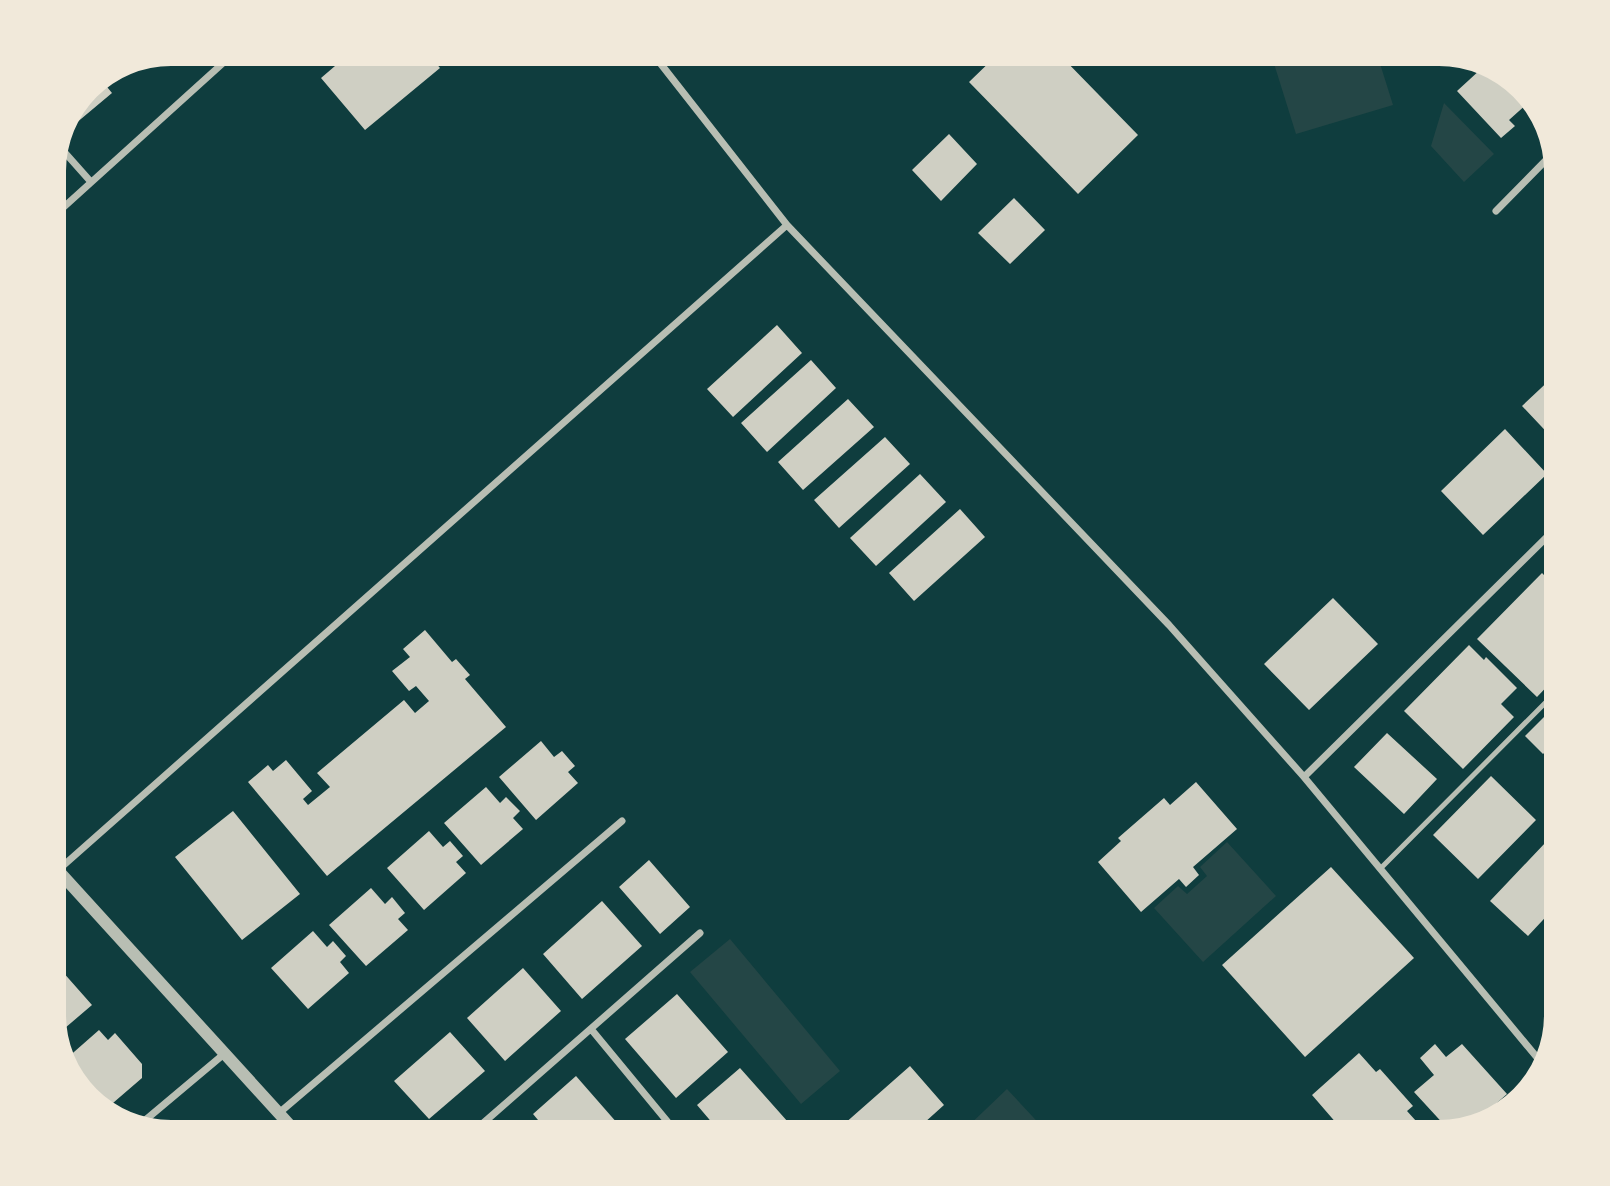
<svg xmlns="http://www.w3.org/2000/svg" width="1610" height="1186" font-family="Montserrat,sans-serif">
<rect width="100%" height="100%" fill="#0f3d3e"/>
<!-- green -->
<path fill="#244646" d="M 1271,54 L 1377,54 L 1393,105 L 1296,134 Z
M 1444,103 L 1494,154 L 1464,182 L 1431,146 Z
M 1227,842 L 1276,896 L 1203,962 L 1154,908 L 1178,886 L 1187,894 L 1207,876 L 1200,867 Z
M 730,939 L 840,1071 L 801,1104 L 690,972 Z
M 1007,1089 L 1047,1132 L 962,1132 Z"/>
<!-- building -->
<path fill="#cfcfc3" d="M 349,54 L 428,54 L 440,68 L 365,130 L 321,78 Z
M 998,54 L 1059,54 L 1138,135 L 1078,194 L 969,82 Z
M 1481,69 L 1509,78 L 1529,102 L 1509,120 L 1515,126 L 1501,138 L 1457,91 Z
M 98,82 L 100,85 L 103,82 L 112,93 L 75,124 L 69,117 L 94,84 Z
M 949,134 L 977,164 L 941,201 L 912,170 Z
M 1014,198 L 1045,230 L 1010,264 L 978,233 Z
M 777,325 L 802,353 L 733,417 L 707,389 Z
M 811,360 L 836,388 L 767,452 L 741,423 Z
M 1556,374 L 1556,442 L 1522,406 Z
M 848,399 L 874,427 L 803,490 L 778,462 Z
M 1505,429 L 1547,474 L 1483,535 L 1441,491 Z
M 885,437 L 910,464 L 839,528 L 814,500 Z
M 920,474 L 946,502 L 876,566 L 850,538 Z
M 960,509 L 985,537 L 914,601 L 889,573 Z
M 1542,573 L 1556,587 L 1556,677 L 1537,697 L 1477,639 Z
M 1333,598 L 1378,644 L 1309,710 L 1264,664 Z
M 425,630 L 452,662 L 456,659 L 470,675 L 465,679 L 506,727 L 327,876 L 248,782 L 268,765 L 273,771 L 286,760 L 312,791 L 303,799 L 308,805 L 330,787 L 317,773 L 404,700 L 415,713 L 429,701 L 416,686 L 409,691 L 392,671 L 410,657 L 403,649 Z
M 1469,645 L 1484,660 L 1486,657 L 1517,688 L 1501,704 L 1514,717 L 1463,769 L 1404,711 Z
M 1556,705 L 1556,741 L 1543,754 L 1525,736 Z
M 1387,733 L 1437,779 L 1404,814 L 1354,767 Z
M 541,741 L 554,757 L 562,751 L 575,766 L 568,772 L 578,783 L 536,820 L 499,777 Z
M 1491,776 L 1536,820 L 1478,879 L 1433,835 Z
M 1196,782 L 1237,829 L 1193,867 L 1199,875 L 1186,887 L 1179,879 L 1141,912 L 1098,862 L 1121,841 L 1118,838 L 1164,798 L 1170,805 Z
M 486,787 L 500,803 L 506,797 L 520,811 L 513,818 L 523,829 L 481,865 L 444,823 Z
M 233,811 L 300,894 L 242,940 L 175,857 Z
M 429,831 L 443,847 L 450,841 L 463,856 L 456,862 L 466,873 L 424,910 L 387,868 Z
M 1546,842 L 1556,851 L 1556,906 L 1528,936 L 1490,901 Z
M 649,860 L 690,907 L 660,934 L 619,887 Z
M 1331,867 L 1414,958 L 1305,1057 L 1222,965 Z
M 371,888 L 385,904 L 392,897 L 405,913 L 398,919 L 408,930 L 366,966 L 329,925 Z
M 602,901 L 642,946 L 582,999 L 543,954 Z
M 313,931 L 327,947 L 333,941 L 346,956 L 340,962 L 349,973 L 308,1009 L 271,968 Z
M 54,962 L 92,1005 L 58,1034 L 54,1021 Z
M 523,968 L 561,1011 L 505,1061 L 467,1018 Z
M 677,994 L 728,1052 L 676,1098 L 625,1039 Z
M 99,1030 L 108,1040 L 115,1033 L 142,1064 L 142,1078 L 106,1109 L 101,1108 L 70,1073 L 66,1059 Z
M 450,1032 L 485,1071 L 429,1119 L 394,1081 Z
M 1435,1044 L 1446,1057 L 1462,1044 L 1507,1094 L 1474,1123 L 1448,1129 L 1414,1092 L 1434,1075 L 1420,1058 Z
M 1359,1053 L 1376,1072 L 1380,1069 L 1413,1106 L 1407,1111 L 1426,1132 L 1344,1132 L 1312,1095 Z
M 910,1066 L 944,1105 L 914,1132 L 835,1132 Z
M 740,1068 L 788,1122 L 777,1132 L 720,1132 L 697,1105 Z
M 576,1076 L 625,1132 L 548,1132 L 533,1114 Z"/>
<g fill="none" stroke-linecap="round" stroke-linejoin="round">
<!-- service -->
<path stroke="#b8beb3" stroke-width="5" d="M 1380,869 L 1556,692"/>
<!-- minor -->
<path stroke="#b8beb3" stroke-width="7" d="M 653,54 L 787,225 L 1169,625 L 1304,777 L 1540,1061
M 59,146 L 91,182
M 1496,211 L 1552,154
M 55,215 L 233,54
M 1304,777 L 1556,528
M 56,872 L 787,225
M 591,1029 L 676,1132
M 279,1113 L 622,821
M 143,1122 L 224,1054
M 473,1132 L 700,933"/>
<!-- tertiary -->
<path stroke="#b8beb3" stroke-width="12" d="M 54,866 L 296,1132"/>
</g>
<!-- crop -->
<path d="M0 0H1610V1186H0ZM171 66H1439A105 105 0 0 1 1544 171V1015A105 105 0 0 1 1439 1120H171A105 105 0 0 1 66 1015V171A105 105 0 0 1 171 66Z" fill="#f1e9da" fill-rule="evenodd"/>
</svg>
